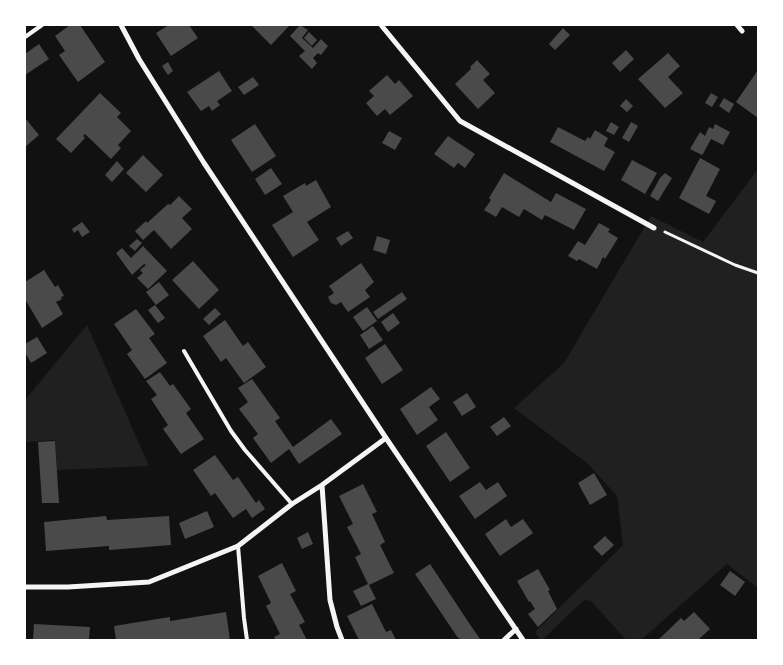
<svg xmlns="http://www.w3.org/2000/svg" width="783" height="665" font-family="'PT Sans Narrow',sans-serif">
<rect width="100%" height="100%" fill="#111"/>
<!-- green -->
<path fill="#202020" d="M 758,169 L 758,588 L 727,564 L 641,640 L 626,640 L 591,601 L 584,600 L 542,640 L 540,640 L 535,632 L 623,545 L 617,496 L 587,463 L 514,408 L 564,363 L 651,216 L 703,242 Z
M 87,325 L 149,466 L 57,470 L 55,440 L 25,442 L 25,400 Z"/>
<!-- building -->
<path fill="#4a4a4a" d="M 70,25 L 80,25 L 105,62 L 78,82 L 59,55 L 65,51 L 55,36 Z
M 169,25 L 189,25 L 198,38 L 171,56 L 156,33 Z
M 251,25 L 290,25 L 271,45 Z
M 300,25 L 308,30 L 302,38 L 313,48 L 321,39 L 328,46 L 321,55 L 318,53 L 313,58 L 317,63 L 312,69 L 299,56 L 305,51 L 290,36 Z
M 563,28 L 570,35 L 555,50 L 549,44 Z
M 309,32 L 317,40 L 312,46 L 304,38 Z
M 39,44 L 49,59 L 25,75 L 25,54 Z
M 626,50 L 634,59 L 620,72 L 612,63 Z
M 668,53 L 680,66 L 668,77 L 683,93 L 665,108 L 638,79 Z
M 477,60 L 490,74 L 483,80 L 495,93 L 478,109 L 455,84 L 471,69 L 470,67 Z
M 168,62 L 173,71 L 168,75 L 162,66 Z
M 758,70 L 758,118 L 736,102 Z
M 219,71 L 232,91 L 217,101 L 220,105 L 212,111 L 209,106 L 201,111 L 187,92 Z
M 387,75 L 395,84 L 399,80 L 413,96 L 390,115 L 385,109 L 377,116 L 366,103 L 374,96 L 369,91 Z
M 253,77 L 259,85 L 244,95 L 238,87 Z
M 100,93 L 121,113 L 117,117 L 131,131 L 118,145 L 121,148 L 111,159 L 85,134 L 83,136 L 85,138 L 71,153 L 56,139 Z
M 711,93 L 718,97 L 712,107 L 705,103 Z
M 724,98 L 734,104 L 729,113 L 719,106 Z
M 626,99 L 633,106 L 627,112 L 620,106 Z
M 25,118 L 39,135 L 25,147 Z
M 611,122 L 619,127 L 614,135 L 606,131 Z
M 631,122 L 638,126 L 629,142 L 622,138 Z
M 255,124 L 276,156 L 252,172 L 231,140 Z
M 715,124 L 730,132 L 723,145 L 711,139 L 703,154 L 702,155 L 690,149 L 700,132 L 705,136 L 709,127 L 713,129 Z
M 558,127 L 585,141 L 588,137 L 590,139 L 595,130 L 608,138 L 604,146 L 615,152 L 604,171 L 550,142 Z
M 389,131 L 402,138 L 395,150 L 382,143 Z
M 448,136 L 475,154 L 465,168 L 458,163 L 454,168 L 434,154 Z
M 143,155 L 163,175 L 146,192 L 126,173 Z
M 700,158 L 720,169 L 706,196 L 716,201 L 709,214 L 679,198 Z
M 632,160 L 657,173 L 645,194 L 621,180 Z
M 117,161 L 124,169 L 112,182 L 105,175 Z
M 271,168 L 282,184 L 265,195 L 255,179 Z
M 504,173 L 551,202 L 556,193 L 586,209 L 574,230 L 545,215 L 542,220 L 524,209 L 519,217 L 502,207 L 496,217 L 484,210 L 491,200 L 489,198 Z
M 665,173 L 672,178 L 658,201 L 650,196 L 660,178 Z
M 316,180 L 331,207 L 307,222 L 319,240 L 293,257 L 272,225 L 293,212 L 283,196 L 305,183 L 306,186 Z
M 179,196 L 192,209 L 182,218 L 192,229 L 171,249 L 154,230 L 143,240 L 135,231 L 146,221 L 147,223 L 168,204 L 170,205 Z
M 82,222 L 90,232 L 82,237 L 78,230 L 74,233 L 72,229 Z
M 599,223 L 610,229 L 608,232 L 618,238 L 605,259 L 603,257 L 597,269 L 579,259 L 577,261 L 568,256 L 578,241 L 585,245 Z
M 348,231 L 353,238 L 341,246 L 336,238 Z
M 377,236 L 390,240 L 386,254 L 373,250 Z
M 137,239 L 142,243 L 135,251 L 129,246 Z
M 143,246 L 167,271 L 148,289 L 137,278 L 143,273 L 140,270 L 146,265 L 144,264 L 132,275 L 116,253 L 122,248 L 131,258 Z
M 193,261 L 219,290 L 199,309 L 172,280 Z
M 361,263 L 374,282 L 365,290 L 370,297 L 348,312 L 341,302 L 336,305 L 331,303 L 328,297 L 334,293 L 329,286 Z
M 44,270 L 55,287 L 58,285 L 64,296 L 61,297 L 62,299 L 56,302 L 63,314 L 42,328 L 25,299 L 25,291 L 26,290 L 25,288 L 25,282 Z
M 159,282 L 169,295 L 156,305 L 146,292 Z
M 402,292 L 407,299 L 378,319 L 373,312 Z
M 155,305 L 165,318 L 158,323 L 148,310 Z
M 367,307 L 377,321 L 363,331 L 353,317 Z
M 215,308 L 221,314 L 209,325 L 203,319 Z
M 136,309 L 155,334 L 149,338 L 167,363 L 145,379 L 127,354 L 132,350 L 114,324 Z
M 393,313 L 400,323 L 388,332 L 381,322 Z
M 225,320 L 243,346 L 248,342 L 266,367 L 244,383 L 226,358 L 221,362 L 203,336 Z
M 373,326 L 383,340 L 369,349 L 360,335 Z
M 37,337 L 47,353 L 31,363 L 25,352 L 25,344 Z
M 385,344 L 403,370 L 382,384 L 365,358 Z
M 160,372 L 170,386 L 173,384 L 191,409 L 186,413 L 204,439 L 181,454 L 163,429 L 168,425 L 151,399 L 157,395 L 146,381 Z
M 252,379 L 280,418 L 275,421 L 293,447 L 331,419 L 342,434 L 299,464 L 289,449 L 271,463 L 253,438 L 258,434 L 239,409 L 248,402 L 238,388 Z
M 431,387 L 440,399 L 429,407 L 438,420 L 417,435 L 400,409 Z
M 467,393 L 476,407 L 462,416 L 453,402 Z
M 504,417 L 511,426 L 497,436 L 490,427 Z
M 446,432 L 470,468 L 450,482 L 426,446 Z
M 55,441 L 59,503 L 42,503 L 38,442 Z
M 215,455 L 233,480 L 238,477 L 256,503 L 259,500 L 265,509 L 252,518 L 246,509 L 233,518 L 215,493 L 211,496 L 193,470 Z
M 594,473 L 607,495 L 590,505 L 578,483 Z
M 480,482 L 486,490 L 498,482 L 507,496 L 475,519 L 459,496 Z
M 363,484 L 377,512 L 372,514 L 385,542 L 380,545 L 394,573 L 369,585 L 376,599 L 361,606 L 353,591 L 368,584 L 355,557 L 361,554 L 347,527 L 353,524 L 339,496 Z
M 207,511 L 214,527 L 185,539 L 179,523 Z
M 106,516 L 107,520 L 169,516 L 171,545 L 109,550 L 109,546 L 46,551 L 44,522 Z
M 506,519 L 511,527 L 523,519 L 533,533 L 500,556 L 485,534 Z
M 308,532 L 313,544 L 302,549 L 297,538 Z
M 605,536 L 614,545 L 602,556 L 593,547 Z
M 282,563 L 296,591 L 290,594 L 305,622 L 299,625 L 307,640 L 276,640 L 274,637 L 280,634 L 266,606 L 271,603 L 258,576 Z
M 430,564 L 473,629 L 481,640 L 461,640 L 459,638 L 458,638 L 415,574 Z
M 538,569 L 550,590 L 548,591 L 557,609 L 538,627 L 528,614 L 535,609 L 530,601 L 529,602 L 517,581 Z
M 730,571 L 745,582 L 735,596 L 720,585 Z
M 372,604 L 386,632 L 391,630 L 396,640 L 359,640 L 347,616 Z
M 226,612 L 230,640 L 116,640 L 114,626 L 170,617 L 170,621 Z
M 694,612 L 710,629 L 698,640 L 658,640 L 681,618 L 684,621 Z
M 34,624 L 90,627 L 89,640 L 33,640 Z"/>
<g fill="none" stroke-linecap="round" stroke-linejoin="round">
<!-- path -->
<path stroke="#f5f5f5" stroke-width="3" d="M 665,232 L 735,265 L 758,273"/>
<!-- service -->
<path stroke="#f5f5f5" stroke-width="4" d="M 25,37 L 42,25
M 184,351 L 231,431 L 245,450 L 292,504
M 238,546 L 244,618 L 247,640"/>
<!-- minor -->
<path stroke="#f5f5f5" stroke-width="5" d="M 121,25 L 139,59 L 204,163 L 386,438 L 523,640
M 381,25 L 460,121 L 654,228
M 737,25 L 742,31
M 322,485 L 330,600 L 337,627 L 342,640
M 25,587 L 68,587 L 149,582 L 238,546 L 292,504 L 322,485 L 386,438
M 504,640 L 516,629"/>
</g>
<!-- border -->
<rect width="783" height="665" fill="none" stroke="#ffffff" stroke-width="52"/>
</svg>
